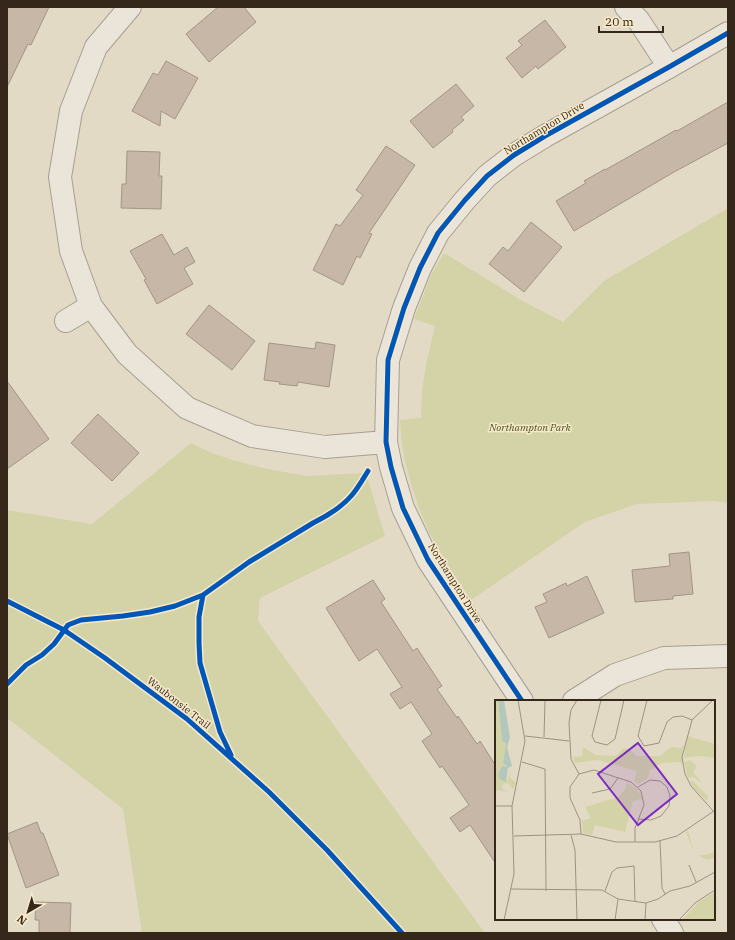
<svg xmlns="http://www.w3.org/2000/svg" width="735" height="940" font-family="'IBM Plex Serif',serif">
<rect width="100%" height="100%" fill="#e3dac6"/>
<!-- green -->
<path fill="#d4d3a7" d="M 728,208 L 728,503 L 714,501 L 637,504 L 585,522 L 471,600 C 459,582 446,563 435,543 C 420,517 409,480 403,451 C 401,441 401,430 400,420 L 421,418 L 422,391 L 426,365 L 435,326 L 414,319 L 431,275 L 444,253 L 521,300 L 563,322 L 604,281 Z
M 191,443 L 212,453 L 233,460 L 263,468 L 306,476 L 366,473 L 385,536 L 260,598 L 258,621 L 485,933 L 142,933 L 123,809 L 7,718 L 7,510 L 92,524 Z"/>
<!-- building -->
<path fill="#c6b7a7" stroke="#a39586" d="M 7,7 L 49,7 L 31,45 L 28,44 L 7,87 Z
M 218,7 L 244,7 L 256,22 L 209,62 L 186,34 Z
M 545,20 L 566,47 L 538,69 L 536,66 L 522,78 L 506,58 L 522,45 L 518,41 Z
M 166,61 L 198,78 L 175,119 L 161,111 L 160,126 L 132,111 L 153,73 L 158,75 Z
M 456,84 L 474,106 L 461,117 L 464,120 L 452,130 L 453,132 L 433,148 L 410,121 Z
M 728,102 L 728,143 L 674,172 L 574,231 L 556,201 L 586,183 L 584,181 L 605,169 L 605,170 L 676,130 L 677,131 Z
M 386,146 L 415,165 L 369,233 L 372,234 L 360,258 L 357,256 L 343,285 L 313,270 L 336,224 L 340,226 L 363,195 L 356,190 Z
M 127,151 L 160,152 L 159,176 L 162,176 L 161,209 L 121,208 L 122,184 L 126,184 Z
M 531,222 L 562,247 L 524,292 L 489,264 L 503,247 L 508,251 Z
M 162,234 L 174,255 L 187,247 L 195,262 L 184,268 L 193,284 L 157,304 L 144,280 L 146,279 L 130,251 Z
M 209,305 L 255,341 L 232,370 L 186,334 Z
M 316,342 L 335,345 L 329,387 L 298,382 L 297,386 L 279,384 L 280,382 L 264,380 L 269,343 L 315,349 Z
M 7,381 L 49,439 L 7,469 Z
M 98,414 L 139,453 L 112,481 L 71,443 Z
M 689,552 L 693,594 L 673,596 L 673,599 L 635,602 L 632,570 L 670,566 L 669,554 Z
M 587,576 L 604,613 L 549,638 L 535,607 L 547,602 L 543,594 L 566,583 L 567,586 Z
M 373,580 L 385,599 L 381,602 L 413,651 L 417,648 L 442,686 L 437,689 L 457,718 L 458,716 L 477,744 L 480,741 L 496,766 L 496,864 L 470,825 L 460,832 L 450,818 L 469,805 L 442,766 L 440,768 L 422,741 L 432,734 L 411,702 L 400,709 L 390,694 L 402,687 L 377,649 L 359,661 L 326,608 Z
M 37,822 L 41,833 L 43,833 L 59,875 L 26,888 L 7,834 Z
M 36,902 L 71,903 L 70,933 L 39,933 L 39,920 L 35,920 Z"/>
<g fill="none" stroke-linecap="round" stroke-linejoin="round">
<defs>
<path id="minor" d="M 130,7 L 96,47 L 71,111 L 60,177 L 71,251 L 91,306 L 127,354 L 187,408 L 252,436 L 325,447 L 386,442
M 626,7 L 639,21 L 669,67
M 66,321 L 91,306
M 522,701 L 428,560 L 403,508 L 391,467 L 386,442 L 388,360 L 404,308 L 420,268 L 438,233 L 465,200 L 487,176 L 514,155 L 545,136 L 669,67 L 728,33
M 574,701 L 615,675 L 664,658 L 728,656
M 663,919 L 672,933"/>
</defs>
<!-- minor casing -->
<use href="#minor" stroke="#a79f91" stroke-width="24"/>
<!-- minor -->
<use href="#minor" stroke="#eae4d9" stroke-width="22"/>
<defs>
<path id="cycleway" d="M 203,595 L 199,617 L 199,643 L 200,663 L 220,732 L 231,755
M 7,601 L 64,630 L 105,658 L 187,719 L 269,792 L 327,850 L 402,933
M 7,684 L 26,665 L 42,655 L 54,644 L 68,625 L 73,623 L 81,620 L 123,616 L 150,612 L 175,606 L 203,595 L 249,562 L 313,523 C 327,516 342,507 352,495 C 358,488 363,479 368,471
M 522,701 L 428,560 L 403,508 L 391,467 L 386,442 L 388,360 L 404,308 L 420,268 L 438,233 L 465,200 L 487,176 L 514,155 L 545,136 L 669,67 L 728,33"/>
</defs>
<!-- cycleway casing -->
<use href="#cycleway" stroke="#f7e9ca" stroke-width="8"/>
<!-- cycleway -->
<use href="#cycleway" stroke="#0057b8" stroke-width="5"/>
</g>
<g text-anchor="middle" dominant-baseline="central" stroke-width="3" stroke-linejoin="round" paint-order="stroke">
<!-- street labels -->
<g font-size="10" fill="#35271a" stroke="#f7e9ca">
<text transform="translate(544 128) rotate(-31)">Northampton Drive</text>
<text transform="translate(455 583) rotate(58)">Northampton Drive</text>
<text transform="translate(179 703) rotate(38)">Waubonsie Trail</text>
</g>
<!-- park labels -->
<g font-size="10" font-style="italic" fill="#46521f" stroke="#f7e9ca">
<text x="530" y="427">Northampton Park</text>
</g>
</g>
<!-- overview -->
<g transform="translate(495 700)">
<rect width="220" height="220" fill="#e3dac6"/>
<path d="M 0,0 L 3,0 L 7,41 L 11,45 L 8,63 L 13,67 L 7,66 L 3,72 L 9,81 L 12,81 L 16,69 L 15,77 L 21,83 L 18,89 L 13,83 L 8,84 L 7,88 L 13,92 L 2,90 L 0,93 ZM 192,36 L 220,44 L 220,58 L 204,56 L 189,58 ZM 188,44 L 187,65 L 185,62 L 167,63 L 155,70 L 153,78 L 143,84 L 139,81 L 142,71 L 103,60 L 80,63 L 78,57 L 87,56 L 88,47 L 101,55 L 121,56 L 128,48 L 134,49 L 142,56 L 165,56 L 176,47 L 186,48 ZM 195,60 L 202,66 L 198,72 L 207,83 L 198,77 L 193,78 L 189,62 ZM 197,80 L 213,96 L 212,101 L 201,91 L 195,82 ZM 132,82 L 142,89 L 148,99 L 138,101 L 130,132 L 100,125 L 97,135 L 88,133 L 87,121 L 96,118 L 90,107 L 123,97 L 129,91 ZM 193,131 L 199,153 L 204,156 L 220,152 L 220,158 L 212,160 L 199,153 L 191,132 ZM 220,192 L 220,220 L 187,220 L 205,201 Z" fill="#d4d3a7"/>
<path d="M 3,0 L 9,0 L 15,37 L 12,47 L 17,66 L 13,68 L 11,82 L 5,79 L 3,74 L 7,66 L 13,67 L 8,63 L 11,44 L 7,41 Z" fill="#b3c8bb"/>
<path fill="none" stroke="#9d9281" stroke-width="1" d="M 82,0 L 76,10 L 74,23 L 76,59 L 84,74M 106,0 L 97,36 L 100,42 L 112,45 L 120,39 L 129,0M 152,0 L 143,36 L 149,46 L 164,43 L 172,22 L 178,17 L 187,16 L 197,20M 218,0 L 197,20 L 187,57 L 190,74 L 196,86 L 220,113M 30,36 L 74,41M 49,37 L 50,0M 27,62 L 50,69 L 51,191M 143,87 L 155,80 L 165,81 L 172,87 L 175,96 L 174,106 L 166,116 L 156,120 L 143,119M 97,93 L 115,89 L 123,78M 0,106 L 17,106M 86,134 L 85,120 L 75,98 L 75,87 L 84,74 L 99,70 L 136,82 L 146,91 L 149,105 L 140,128 L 140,142M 76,135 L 80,150 L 82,220M 19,136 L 86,134 L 121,142 L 160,142 L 182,136 L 219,111M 165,141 L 167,188 L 170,194M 194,165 L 201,182M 16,189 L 107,190 L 123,199 L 151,203 L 163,199 L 175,191 L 195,186 L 220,172M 110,191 L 117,172 L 122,168 L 139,166 L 140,202M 9,220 L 19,174 L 17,106 L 30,41 L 23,0M 120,220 L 123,199M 150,220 L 151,203M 184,220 L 200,203 L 220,190"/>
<path fill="#7b2cbf" fill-opacity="0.15" stroke="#7b2cbf" stroke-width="2" d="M 143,43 L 182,94 L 143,125 L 103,74 Z"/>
<rect width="220" height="220" fill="none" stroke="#35271a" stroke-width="2"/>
</g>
<!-- border -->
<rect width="735" height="940" fill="none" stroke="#35271a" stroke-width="16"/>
<!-- north arrow -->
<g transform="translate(28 912) rotate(218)" stroke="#f7e9ca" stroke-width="3" paint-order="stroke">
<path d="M0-3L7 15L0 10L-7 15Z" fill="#35271a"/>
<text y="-6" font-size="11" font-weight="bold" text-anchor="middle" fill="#35271a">N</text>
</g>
<!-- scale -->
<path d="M599 26v6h64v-6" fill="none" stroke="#35271a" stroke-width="2"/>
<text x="605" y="26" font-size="12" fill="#35271a" stroke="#f7e9ca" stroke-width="3" paint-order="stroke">20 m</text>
</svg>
